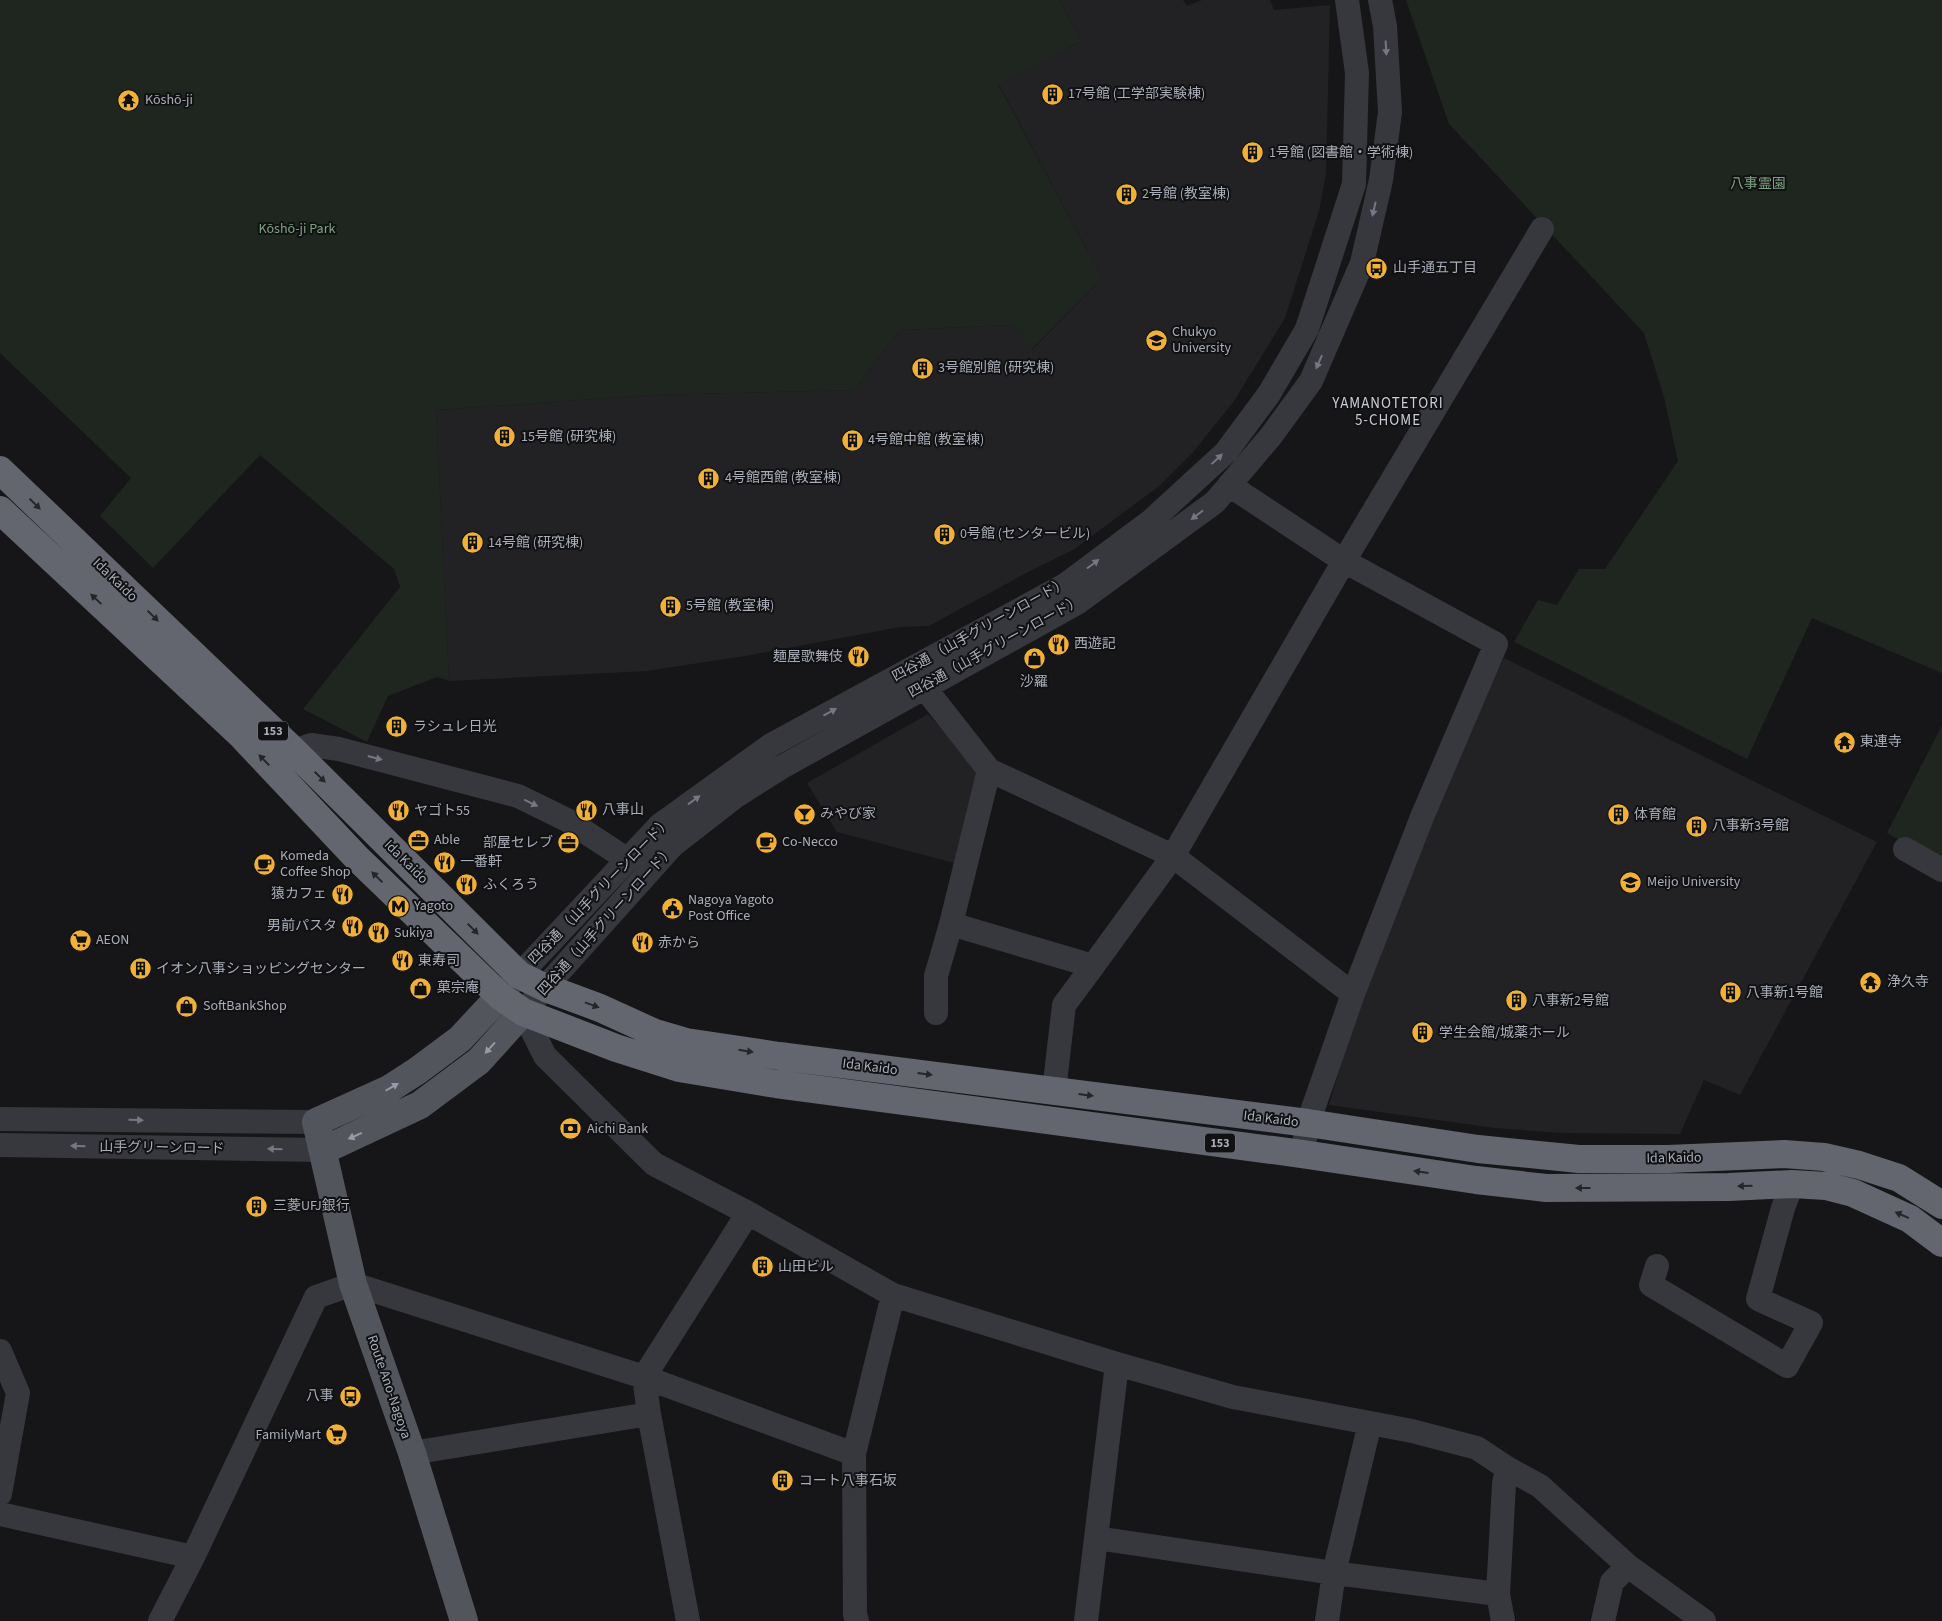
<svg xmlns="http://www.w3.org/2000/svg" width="1942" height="1621" font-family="'Source Sans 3','Noto Sans JP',sans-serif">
<rect width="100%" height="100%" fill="#161618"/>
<!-- built -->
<path fill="#222225" d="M 1059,0 L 1183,0 L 1187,6 L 1202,0 L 1270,0 L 1274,10 L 1330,5 L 1326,174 L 1319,211 L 1285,318 L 1234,401 L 1194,451 L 1158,487 L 1073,550 L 1028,572 L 929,626 L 900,627 L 745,656 L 646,671 L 449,681 L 436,410 L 651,395 L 854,390 L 900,330 L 1011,325 L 1032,350 L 1102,278 L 998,83 L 1082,41 Z
M 1504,658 L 1877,842 L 1740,1095 L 1704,1080 L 1680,1134 L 1563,1133 L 1495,1128 L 1329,1105 L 1346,1047 L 1392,923 L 1472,722 Z
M 928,714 L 977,767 L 979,772 L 959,859 L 954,863 L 837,832 L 807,783 Z"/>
<!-- green -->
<path fill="#1e261f" d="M 0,0 L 1059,0 L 1082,41 L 998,84 L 1102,278 L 1031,350 L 1010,325 L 900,330 L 854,390 L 651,395 L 436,410 L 449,681 L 437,677 L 388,696 L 367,742 L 303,709 L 400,587 L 394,569 L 260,455 L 153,568 L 100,516 L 131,478 L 0,353 Z
M 1406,0 L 1942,0 L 1942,673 L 1812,618 L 1747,759 L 1514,642 L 1538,600 L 1557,605 L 1579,569 L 1605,569 L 1678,461 L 1664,397 L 1644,333 L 1449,124 Z
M 1942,725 L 1942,864 L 1887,833 Z"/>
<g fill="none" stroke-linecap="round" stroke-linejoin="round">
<!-- minor -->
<path stroke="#37383d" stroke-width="24" d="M 1380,0 L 1385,26 L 1390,112 L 1381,180 L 1362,263 L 1311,381 L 1271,436 L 1215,502 L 1077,603 L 782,767 L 736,796 L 673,845 L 523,1012 L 545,1056 L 654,1164 L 748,1213 L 893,1295 L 1117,1364 L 1233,1397 L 1412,1431 L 1477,1448 L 1507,1468 L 1540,1486 L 1628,1566 L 1704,1621
M 1229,485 L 1344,561 L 1496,644 L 1422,817 L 1353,994 L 1308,1123 L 1302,1154
M 924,687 L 989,770 L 1173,856 L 1353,994
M 294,751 L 311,745 L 339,749 L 518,796 L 567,820 L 628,860
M 1905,849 L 1942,870
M 951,924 L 1093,966 L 1173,856 L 1344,561 L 1542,229
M 508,987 L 660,825 L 771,745 L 1065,585 L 1152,520 L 1226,452 L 1269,394 L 1307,329 L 1354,184 L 1357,73 L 1347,0
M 936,1013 L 936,976 L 951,924 L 989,770
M 1054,1091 L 1064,1005 L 1093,966
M 0,1119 L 316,1122
M 0,1145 L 324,1150
M 1657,1266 L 1651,1285 L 1787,1366 L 1811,1323 L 1758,1299 L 1783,1208 L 1792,1184
M 0,1351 L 18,1393 L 0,1494
M 412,1453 L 649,1414
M 0,1514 L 193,1557
M 1096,1538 L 1334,1573 L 1498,1594
M 160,1621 L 193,1557 L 316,1297 L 353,1284 L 644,1377 L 854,1454
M 688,1621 L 649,1414 L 644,1377 L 748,1213
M 857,1621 L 855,1614 L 854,1454 L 893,1295
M 1086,1621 L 1117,1364
M 1327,1621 L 1334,1573 L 1370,1423
M 1503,1621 L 1498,1594 L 1504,1484 L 1507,1468
M 1603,1621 L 1612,1582 L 1628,1566"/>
<!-- major -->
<path stroke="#53555c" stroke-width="28" d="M 324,1150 L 420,1105 L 479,1061 L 523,1012
M 464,1621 L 412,1453 L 353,1284 L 316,1122 L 389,1089 L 417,1071 L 460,1039 L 500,996"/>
<!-- highway -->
<path stroke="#63666e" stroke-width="28" d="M 0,470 L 294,751 L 519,975 L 546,988 L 600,1008 L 655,1033 L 686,1042 L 779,1056 L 1308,1123 L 1478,1149 L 1579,1159 L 1668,1159 L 1784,1154 L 1824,1157 L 1859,1165 L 1899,1178 L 1942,1205
M 0,510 L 240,734 L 357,858 L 500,996 L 523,1012 L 616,1048 L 679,1068 L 776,1084 L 1302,1154 L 1476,1180 L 1546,1188 L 1729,1187 L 1792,1184 L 1826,1186 L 1853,1193 L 1910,1219 L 1942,1243"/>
</g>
<!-- one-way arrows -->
<defs><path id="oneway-solid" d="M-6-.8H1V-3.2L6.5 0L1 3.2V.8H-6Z" transform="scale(1.25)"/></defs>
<g fill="#757881">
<use href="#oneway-solid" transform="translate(1386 48) rotate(87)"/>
<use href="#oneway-solid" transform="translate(1374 209) rotate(103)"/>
<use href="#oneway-solid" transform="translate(1319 362) rotate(114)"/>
<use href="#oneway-solid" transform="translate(1217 459) rotate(-43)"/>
<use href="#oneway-solid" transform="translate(1197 515) rotate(143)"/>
<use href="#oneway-solid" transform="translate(1093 564) rotate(-37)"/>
<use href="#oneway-solid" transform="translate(830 712) rotate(-29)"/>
<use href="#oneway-solid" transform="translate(375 758) rotate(15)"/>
<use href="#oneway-solid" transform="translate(694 800) rotate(-36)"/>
<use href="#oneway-solid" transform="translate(531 803) rotate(26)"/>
<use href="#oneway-solid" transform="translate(136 1120) rotate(1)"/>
<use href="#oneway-solid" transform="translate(78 1146) rotate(-179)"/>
<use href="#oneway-solid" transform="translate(275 1149) rotate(-179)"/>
</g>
<g fill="#26262a">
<use href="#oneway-solid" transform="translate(35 504) rotate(44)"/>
<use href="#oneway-solid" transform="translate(96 599) rotate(-137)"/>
<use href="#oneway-solid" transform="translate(153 616) rotate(44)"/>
<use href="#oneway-solid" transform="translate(264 760) rotate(-134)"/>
<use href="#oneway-solid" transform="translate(320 777) rotate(45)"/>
<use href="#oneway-solid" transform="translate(377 877) rotate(-136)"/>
<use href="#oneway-solid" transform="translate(473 929) rotate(45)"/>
<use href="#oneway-solid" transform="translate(592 1005) rotate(20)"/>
<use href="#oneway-solid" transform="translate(746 1051) rotate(9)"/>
<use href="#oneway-solid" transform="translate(925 1074) rotate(7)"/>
<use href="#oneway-solid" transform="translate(1086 1095) rotate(7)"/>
<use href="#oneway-solid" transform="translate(1421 1172) rotate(-172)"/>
<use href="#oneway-solid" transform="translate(1745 1186) rotate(178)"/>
<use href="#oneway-solid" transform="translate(1583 1188) rotate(180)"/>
<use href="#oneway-solid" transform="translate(1902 1215) rotate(-156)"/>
</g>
<g fill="#979ba6">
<use href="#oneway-solid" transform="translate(490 1048) rotate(132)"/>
<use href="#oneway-solid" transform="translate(392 1087) rotate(-30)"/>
<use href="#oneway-solid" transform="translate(355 1136) rotate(156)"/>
</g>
<!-- icons -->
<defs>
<symbol id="building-disc" viewBox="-11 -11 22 22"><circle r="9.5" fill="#f2b134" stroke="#111113"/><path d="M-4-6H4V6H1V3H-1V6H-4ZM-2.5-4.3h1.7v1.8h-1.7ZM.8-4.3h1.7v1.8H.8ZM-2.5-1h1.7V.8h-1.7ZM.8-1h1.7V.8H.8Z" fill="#111"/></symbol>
<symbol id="temple-disc" viewBox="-11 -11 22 22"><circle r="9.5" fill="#f2b134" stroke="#111113"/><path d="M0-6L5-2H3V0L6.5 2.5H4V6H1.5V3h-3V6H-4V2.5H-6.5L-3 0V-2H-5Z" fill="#111"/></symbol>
<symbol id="bus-disc" viewBox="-11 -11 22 22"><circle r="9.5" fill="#f2b134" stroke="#111113"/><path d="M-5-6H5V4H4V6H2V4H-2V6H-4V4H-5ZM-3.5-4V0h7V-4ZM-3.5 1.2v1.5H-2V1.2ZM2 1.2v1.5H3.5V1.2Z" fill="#111"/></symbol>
<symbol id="university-disc" viewBox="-11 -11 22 22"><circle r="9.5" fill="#f2b134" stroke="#111113"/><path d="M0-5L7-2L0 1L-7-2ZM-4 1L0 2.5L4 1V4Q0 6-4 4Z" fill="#111"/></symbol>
<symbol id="restaurant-disc" viewBox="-11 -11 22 22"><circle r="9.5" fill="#f2b134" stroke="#111113"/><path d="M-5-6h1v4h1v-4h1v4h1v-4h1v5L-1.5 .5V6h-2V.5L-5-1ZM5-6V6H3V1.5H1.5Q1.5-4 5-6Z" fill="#111"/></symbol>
<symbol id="shop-disc" viewBox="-11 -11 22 22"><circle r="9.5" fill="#f2b134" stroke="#111113"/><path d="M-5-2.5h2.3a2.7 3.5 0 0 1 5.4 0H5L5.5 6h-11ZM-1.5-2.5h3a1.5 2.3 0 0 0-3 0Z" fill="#111"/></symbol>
<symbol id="bar-disc" viewBox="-11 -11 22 22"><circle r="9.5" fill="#f2b134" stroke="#111113"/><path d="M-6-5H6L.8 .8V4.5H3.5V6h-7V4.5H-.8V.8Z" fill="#111"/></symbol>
<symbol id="office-disc" viewBox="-11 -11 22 22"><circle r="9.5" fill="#f2b134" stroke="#111113"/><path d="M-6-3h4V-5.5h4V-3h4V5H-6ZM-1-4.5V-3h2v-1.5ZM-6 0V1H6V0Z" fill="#111"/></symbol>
<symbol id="cafe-disc" viewBox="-11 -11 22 22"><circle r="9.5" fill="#f2b134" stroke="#111113"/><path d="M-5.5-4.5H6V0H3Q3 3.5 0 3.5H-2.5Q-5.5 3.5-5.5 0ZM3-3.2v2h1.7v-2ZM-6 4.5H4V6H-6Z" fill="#111"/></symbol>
<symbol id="metro-disc" viewBox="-11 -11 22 22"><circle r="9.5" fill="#f2b134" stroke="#111113"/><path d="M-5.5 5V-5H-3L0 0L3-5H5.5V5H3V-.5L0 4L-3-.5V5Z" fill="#111"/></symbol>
<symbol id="civic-disc" viewBox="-11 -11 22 22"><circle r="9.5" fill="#f2b134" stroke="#111113"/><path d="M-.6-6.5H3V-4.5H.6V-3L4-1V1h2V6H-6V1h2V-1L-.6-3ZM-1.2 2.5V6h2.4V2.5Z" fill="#111"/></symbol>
<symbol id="supermarket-disc" viewBox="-11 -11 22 22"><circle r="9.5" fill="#f2b134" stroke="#111113"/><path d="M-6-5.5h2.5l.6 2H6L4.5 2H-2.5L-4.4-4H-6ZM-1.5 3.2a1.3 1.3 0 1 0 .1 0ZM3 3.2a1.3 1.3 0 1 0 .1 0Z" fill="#111"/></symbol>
<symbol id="bank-disc" viewBox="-11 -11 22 22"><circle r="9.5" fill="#f2b134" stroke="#111113"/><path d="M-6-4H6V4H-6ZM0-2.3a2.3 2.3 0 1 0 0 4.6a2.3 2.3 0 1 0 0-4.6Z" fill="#111"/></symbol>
</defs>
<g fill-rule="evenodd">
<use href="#building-disc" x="1040" y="82" width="25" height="25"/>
<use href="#temple-disc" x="116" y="88" width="25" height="25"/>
<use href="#building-disc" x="1240" y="140" width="25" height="25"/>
<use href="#building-disc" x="1114" y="182" width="25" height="25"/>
<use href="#bus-disc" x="1364" y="256" width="25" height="25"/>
<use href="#university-disc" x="1144" y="328" width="25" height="25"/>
<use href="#building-disc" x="910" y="356" width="25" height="25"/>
<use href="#building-disc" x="492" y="424" width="25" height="25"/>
<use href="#building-disc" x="840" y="428" width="25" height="25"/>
<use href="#building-disc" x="696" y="466" width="25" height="25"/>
<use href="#building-disc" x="932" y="522" width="25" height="25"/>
<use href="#building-disc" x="460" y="530" width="25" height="25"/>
<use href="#building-disc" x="658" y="594" width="25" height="25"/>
<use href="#restaurant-disc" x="1046" y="632" width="25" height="25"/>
<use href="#restaurant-disc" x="846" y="644" width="25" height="25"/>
<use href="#shop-disc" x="1022" y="646" width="25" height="25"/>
<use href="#building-disc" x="384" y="714" width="25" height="25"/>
<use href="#temple-disc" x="1832" y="730" width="25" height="25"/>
<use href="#restaurant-disc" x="574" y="798" width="25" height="25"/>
<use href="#restaurant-disc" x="386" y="798" width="25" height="25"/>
<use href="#bar-disc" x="792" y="802" width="25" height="25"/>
<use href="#building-disc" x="1606" y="802" width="25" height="25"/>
<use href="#building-disc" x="1684" y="814" width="25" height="25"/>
<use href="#office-disc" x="406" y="828" width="25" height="25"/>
<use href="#cafe-disc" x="754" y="830" width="25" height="25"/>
<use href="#office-disc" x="556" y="830" width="25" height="25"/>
<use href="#restaurant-disc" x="432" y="850" width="25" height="25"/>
<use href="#cafe-disc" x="252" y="852" width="25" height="25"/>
<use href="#university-disc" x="1618" y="870" width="25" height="25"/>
<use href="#restaurant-disc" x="454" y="872" width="25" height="25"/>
<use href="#restaurant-disc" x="330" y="882" width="25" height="25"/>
<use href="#metro-disc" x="386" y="894" width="25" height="25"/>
<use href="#civic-disc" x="660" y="896" width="25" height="25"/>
<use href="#restaurant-disc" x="340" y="914" width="25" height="25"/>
<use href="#restaurant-disc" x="366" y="920" width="25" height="25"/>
<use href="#supermarket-disc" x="68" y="928" width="25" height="25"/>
<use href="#restaurant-disc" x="630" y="930" width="25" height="25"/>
<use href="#restaurant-disc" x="390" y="948" width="25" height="25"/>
<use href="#building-disc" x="128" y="956" width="25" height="25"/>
<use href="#temple-disc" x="1858" y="970" width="25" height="25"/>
<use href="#shop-disc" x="408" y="976" width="25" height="25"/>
<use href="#building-disc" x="1718" y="980" width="25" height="25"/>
<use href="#building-disc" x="1504" y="988" width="25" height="25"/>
<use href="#shop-disc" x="174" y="994" width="25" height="25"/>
<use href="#building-disc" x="1410" y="1020" width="25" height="25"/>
<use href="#bank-disc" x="558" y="1116" width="25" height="25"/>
<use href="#building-disc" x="244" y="1194" width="25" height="25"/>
<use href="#building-disc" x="750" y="1254" width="25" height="25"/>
<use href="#bus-disc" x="338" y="1384" width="25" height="25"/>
<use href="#supermarket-disc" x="324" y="1422" width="25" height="25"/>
<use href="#building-disc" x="770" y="1468" width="25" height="25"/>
</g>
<g text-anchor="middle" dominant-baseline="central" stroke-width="4" stroke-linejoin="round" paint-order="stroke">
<!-- shield labels -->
<g fill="#111113" stroke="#7b7e86" stroke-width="1">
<rect x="258" y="721.5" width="30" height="19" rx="4"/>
<rect x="1205" y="1133.5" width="30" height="19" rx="4"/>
</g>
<g font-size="12" font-weight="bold" fill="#a8adb8">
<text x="273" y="731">153</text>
<text x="1220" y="1143">153</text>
</g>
<!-- poi labels -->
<g font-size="14" fill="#a8adb8" stroke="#111113" text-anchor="start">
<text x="1068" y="94">17号館 (工学部実験棟)</text>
<text x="145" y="100">Kōshō-ji</text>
<text x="1269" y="153">1号館 (図書館・学術棟)</text>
<text x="1142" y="194">2号館 (教室棟)</text>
<text x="1393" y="268">山手通五丁目</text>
<text x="1172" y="332">Chukyo<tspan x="1172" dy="16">University</tspan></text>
<text x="938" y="368">3号館別館 (研究棟)</text>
<text x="521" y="437">15号館 (研究棟)</text>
<text x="868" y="440">4号館中館 (教室棟)</text>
<text x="725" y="478">4号館西館 (教室棟)</text>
<text x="960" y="534">0号館 (センタービル)</text>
<text x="488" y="543">14号館 (研究棟)</text>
<text x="686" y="606">5号館 (教室棟)</text>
<text x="1074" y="644">西遊記</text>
<text x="843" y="657" text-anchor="end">麺屋歌舞伎</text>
<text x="1034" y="682" text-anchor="middle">沙羅</text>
<text x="413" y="727">ラシュレ日光</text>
<text x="1860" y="742">東連寺</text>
<text x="602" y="810">八事山</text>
<text x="414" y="811">ヤゴト55</text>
<text x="820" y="814">みやび家</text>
<text x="1634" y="815">体育館</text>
<text x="1712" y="826">八事新3号館</text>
<text x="434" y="840">Able</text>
<text x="782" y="842">Co-Necco</text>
<text x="553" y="843" text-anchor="end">部屋セレブ</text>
<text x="280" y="856">Komeda<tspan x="280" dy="16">Coffee Shop</tspan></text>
<text x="460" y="862">一番軒</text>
<text x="1647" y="882">Meijo University</text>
<text x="483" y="885">ふくろう</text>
<text x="327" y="894" text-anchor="end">猿カフェ</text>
<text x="688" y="900">Nagoya Yagoto<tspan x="688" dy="16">Post Office</tspan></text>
<text x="414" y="906">Yagoto</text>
<text x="337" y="926" text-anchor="end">男前パスタ</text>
<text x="394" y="933">Sukiya</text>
<text x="96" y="940">AEON</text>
<text x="658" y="943">赤から</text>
<text x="418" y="961">東寿司</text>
<text x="156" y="969">イオン八事ショッピングセンター</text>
<text x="1887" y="982">浄久寺</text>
<text x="437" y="988">菓宗庵</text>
<text x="1746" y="993">八事新1号館</text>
<text x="1532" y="1001">八事新2号館</text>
<text x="203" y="1006">SoftBankShop</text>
<text x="1439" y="1033">学生会館/城薬ホール</text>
<text x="587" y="1129">Aichi Bank</text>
<text x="273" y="1206">三菱UFJ銀行</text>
<text x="778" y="1267">山田ビル</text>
<text x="334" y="1396" text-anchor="end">八事</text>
<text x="321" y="1435" text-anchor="end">FamilyMart</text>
<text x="799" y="1481">コート八事石坂</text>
</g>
<!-- park labels -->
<g font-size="14" fill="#7fa381" stroke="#111113">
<text x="1758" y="184">八事霊園</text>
<text x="297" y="229">Kōshō-ji Park</text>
</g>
<!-- street labels -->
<g font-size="14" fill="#a8adb8" stroke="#111113">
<text transform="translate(115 580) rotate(44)">Ida Kaido</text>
<text transform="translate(980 630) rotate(-29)">四谷通 （山手グリーンロード）</text>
<text transform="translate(995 647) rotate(-29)">四谷通（山手グリーンロード）</text>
<text transform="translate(406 862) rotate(45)">Ida Kaido</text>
<text transform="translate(600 891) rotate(-46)">四谷通 （山手グリーンロード）</text>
<text transform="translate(606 921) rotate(-48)">四谷通（山手グリーンロード）</text>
<text transform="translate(870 1067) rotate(7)">Ida Kaido</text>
<text transform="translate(1271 1119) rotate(7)">Ida Kaido</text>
<text transform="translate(162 1148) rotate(1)">山手グリーンロード</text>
<text transform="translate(1674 1158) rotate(-1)">Ida Kaido</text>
<text transform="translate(389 1387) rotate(71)">Route Ano-Nagoya</text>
</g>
<!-- neighbourhood labels -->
<g font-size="15" letter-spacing="1" fill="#c9ccd4" stroke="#111113">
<text x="1388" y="403">YAMANOTETORI<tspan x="1388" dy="17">5-CHOME</tspan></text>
</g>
</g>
</svg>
